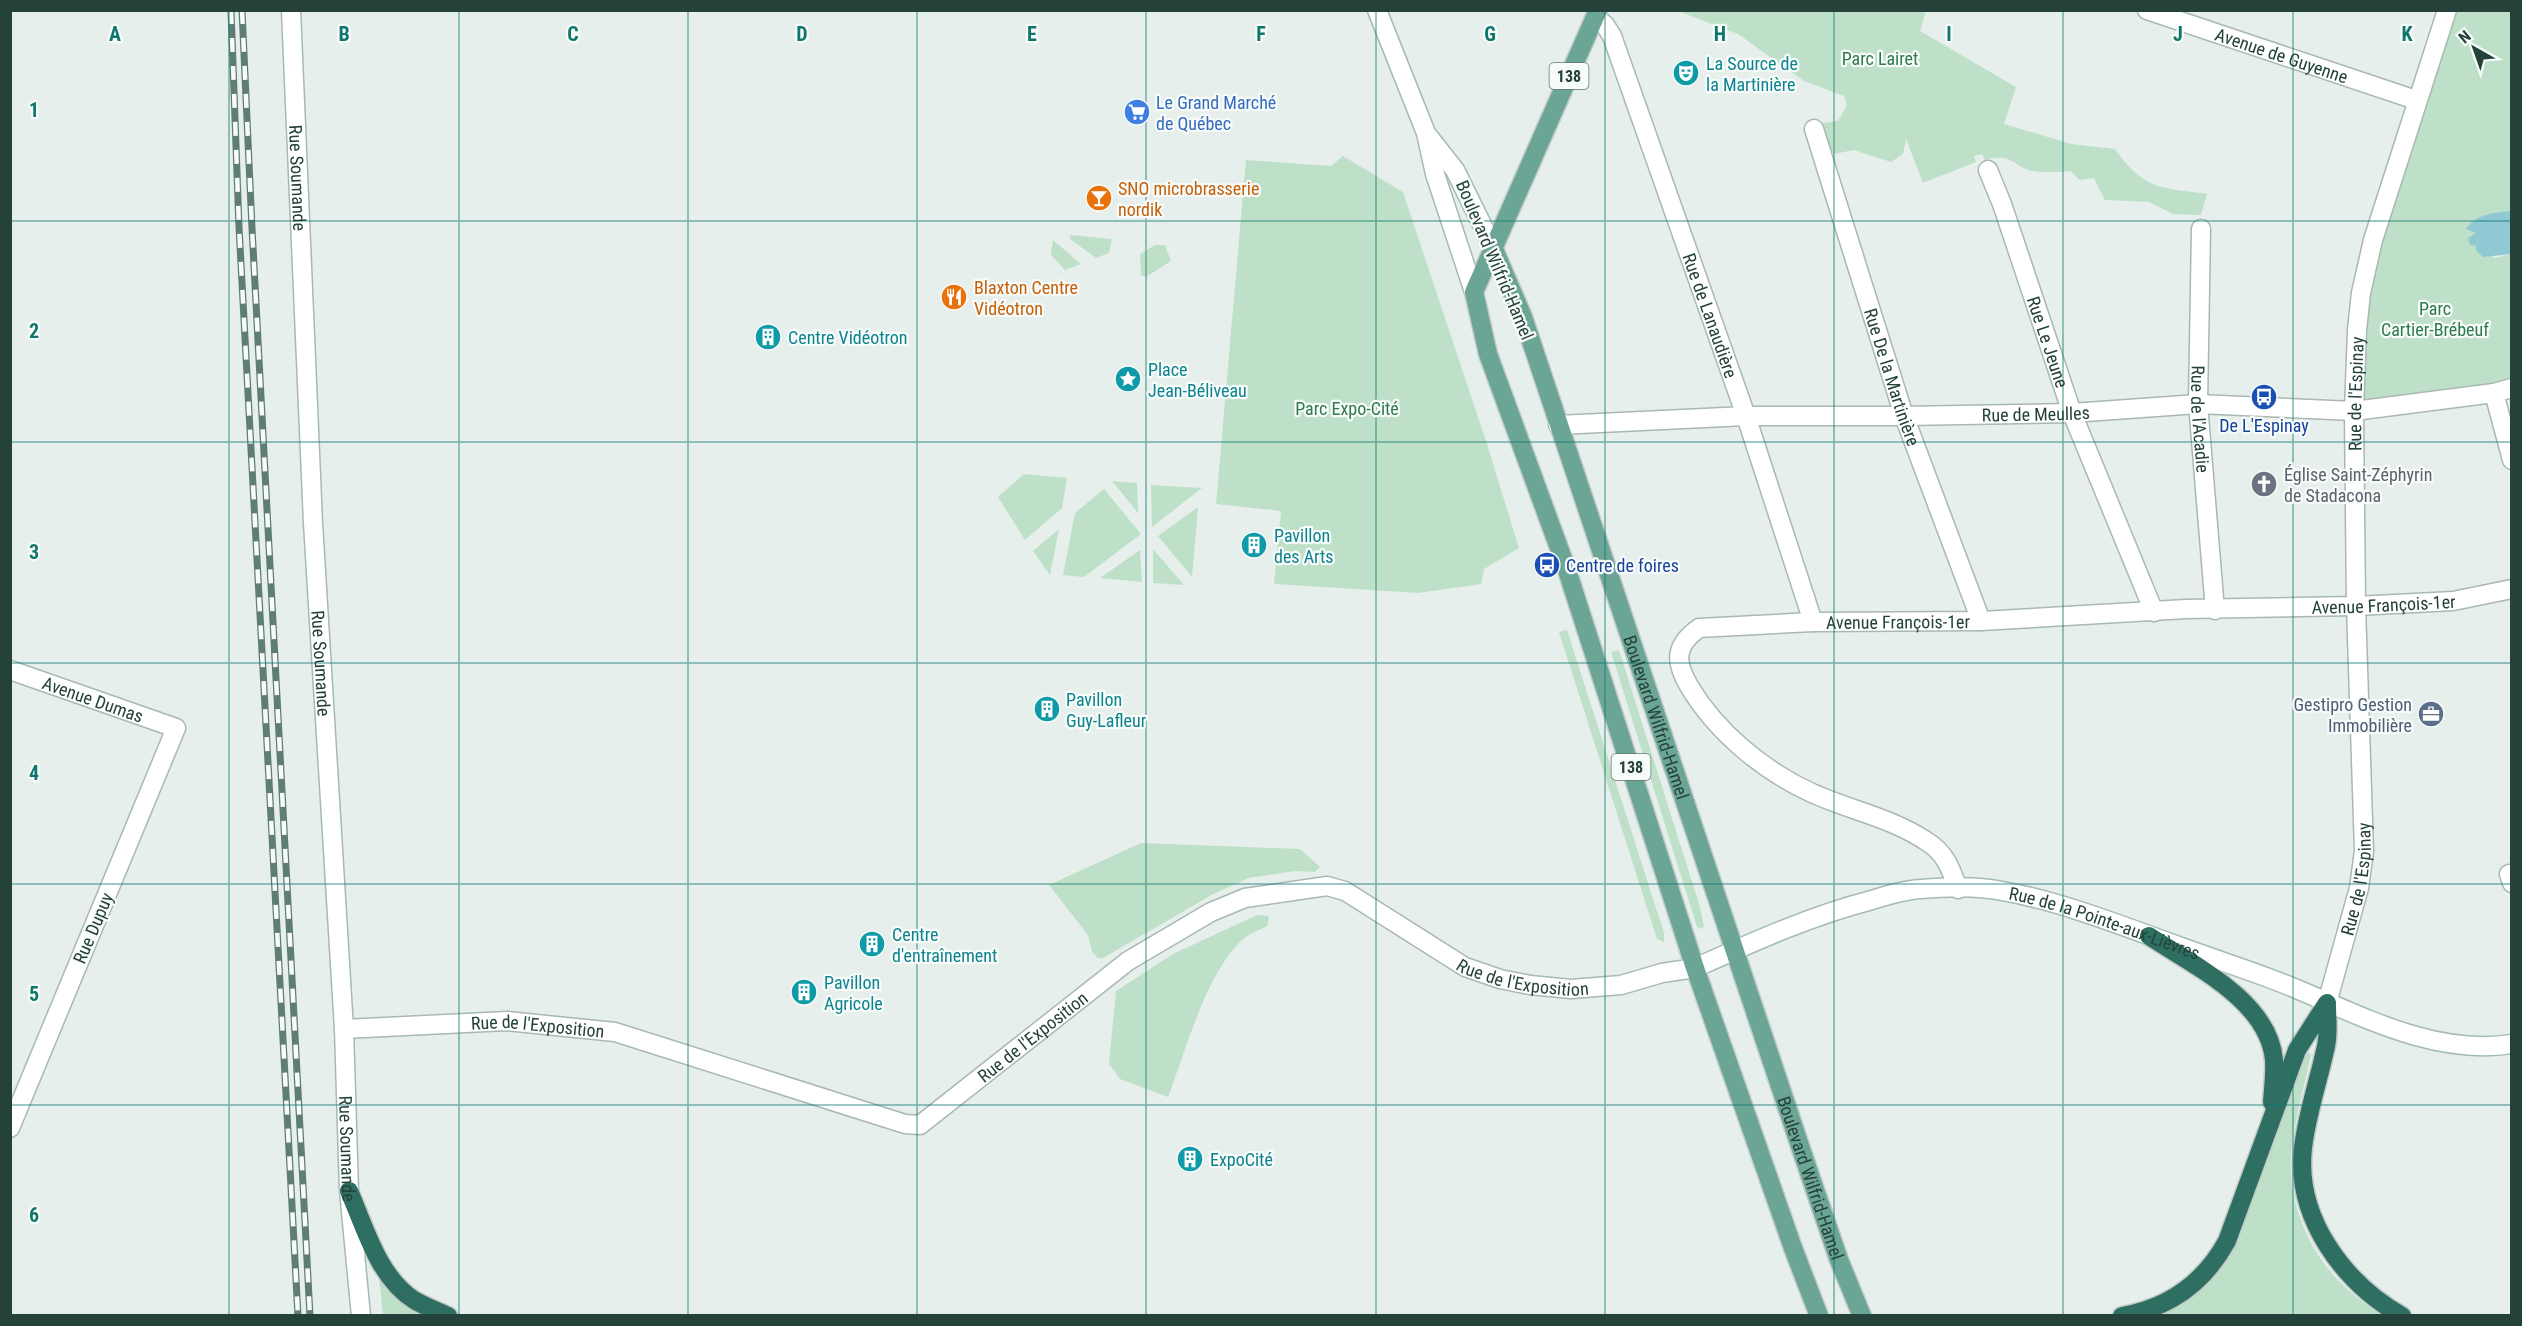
<svg xmlns="http://www.w3.org/2000/svg" width="2522" height="1326" font-family="'Roboto Condensed',sans-serif">
<rect width="100%" height="100%" fill="#e6efeb"/>
<!-- green -->
<path fill="#bfe0c8" d="M 1684,10 L 1926,11 L 1920,31 L 2016,87 L 2004,124 L 2071,144 L 2115,149 C 2145,191 2160,187 2207,194 L 2201,215 L 2173,214 L 2149,202 L 2105,200 L 2094,178 L 2079,180 L 2071,171 C 2060,172 2045,173 2033,171 C 2014,168 2013,152 1985,160 L 1982,154 L 1974,156 L 1976,162 L 1923,183 L 1906,139 L 1903,154 L 1891,162 L 1854,150 L 1834,154 L 1816,124 L 1838,121 L 1847,105 L 1844,96 L 1804,81 L 1738,34 L 1683,13 Z
M 2447,11 L 2511,11 L 2511,211 L 2478,218 L 2467,229 L 2476,233 L 2476,246 L 2495,258 L 2511,254 L 2511,388 L 2354,411 L 2361,293 Z
M 1343,156 L 1403,192 L 1486,441 L 1519,548 L 1484,569 L 1481,584 L 1418,593 L 1274,584 L 1281,511 L 1216,504 L 1246,160 L 1331,166 Z
M 1070,235 L 1112,239 L 1109,253 L 1096,258 L 1070,239 Z
M 1053,240 L 1081,264 L 1065,270 L 1051,255 Z
M 1155,245 L 1165,245 L 1171,261 L 1146,277 L 1141,275 L 1140,254 Z
M 1024,474 L 1067,478 L 1062,508 L 1025,540 L 998,497 Z
M 1112,481 L 1137,483 L 1138,513 Z
M 1151,485 L 1202,488 L 1152,527 Z
M 1104,489 L 1141,534 L 1084,577 L 1063,575 L 1075,513 Z
M 1198,507 L 1192,577 L 1158,536 Z
M 1059,529 L 1050,575 L 1033,551 Z
M 1153,549 L 1184,585 L 1153,583 Z
M 1140,550 L 1142,582 L 1100,578 Z
M 1567,630 L 1664,933 L 1664,942 L 1657,939 L 1559,632 Z
M 1619,650 L 1699,904 L 1704,926 L 1702,929 L 1697,927 L 1611,652 Z
M 1141,843 L 1300,849 L 1320,867 L 1315,872 L 1295,871 L 1249,878 L 1215,893 L 1103,958 L 1098,958 L 1092,952 L 1088,935 L 1049,885 Z
M 1257,915 L 1269,916 L 1267,926 C 1260,930 1250,933 1243,939 C 1206,973 1186,1050 1168,1097 L 1120,1079 L 1109,1064 L 1116,991 L 1173,954 Z
M 2303,1052 L 2311,1054 C 2305,1084 2296,1114 2292,1145 C 2285,1199 2308,1254 2348,1290 C 2358,1299 2370,1307 2381,1315 L 2155,1316 C 2190,1303 2213,1280 2233,1249 Z
M 379,1277 L 419,1313 L 419,1315 L 383,1315 Z"/>
<!-- water -->
<path fill="#8ec9d4" d="M 2511,211 L 2511,254 L 2483,257 L 2476,250 L 2476,246 L 2470,245 L 2468,238 L 2476,233 L 2466,229 C 2475,214 2495,213 2511,211 Z"/>
<g fill="none" stroke-linecap="round" stroke-linejoin="round">
<defs>
<g id="street">
<path id="s1" d="M 2147,10 L 2416,100"/>
<path id="s2" d="M 1595,17 L 1605,25 L 1612,36 L 1746,416 L 1813,622"/>
<path id="s3" d="M 1814,129 L 1904,416 L 1981,621"/>
<path id="s4" d="M 1988,170 L 2002,204 L 2072,413 L 2154,612"/>
<path id="s5" d="M 2201,229 L 2198,404 L 2215,610"/>
<path d="M 2494,393 L 2512,460"/>
<path id="s6" d="M 1558,425 L 1746,416 L 1904,416 L 2072,413 L 2198,404 L 2354,411 L 2494,393 L 2512,388"/>
<path id="s7" d="M 10,670 L 176,728 L 10,1128"/>
<path d="M 2509,874 L 2512,883"/>
<path id="s8" d="M 1958,889 C 1951,869 1945,852 1926,841 C 1892,818 1849,810 1812,793 C 1764,771 1717,733 1689,686 C 1675,662 1674,646 1699,628 L 1813,622 L 1981,621 L 2186,609 L 2356,606 L 2453,601 L 2512,589"/>
<path id="s9" d="M 2327,1003 L 2359,888 L 2364,851 L 2356,606 L 2354,411 L 2357,330 L 2361,293 L 2373,240 L 2447,10"/>
<path id="s10" d="M 344,1029 L 507,1021 L 615,1032 L 905,1124 L 920,1125 L 1128,961 L 1211,912 L 1245,898 L 1327,886 L 1345,891 L 1465,967 L 1500,979 L 1530,985 L 1571,989 L 1621,985 L 1662,973 L 1695,968"/>
</g>
<g id="secondary">
<path id="s11" d="M 291,10 L 313,523 L 344,1029 L 349,1191 L 361,1316"/>
<path d="M 1377,10 L 1426,133 L 1435,174 L 1474,292"/>
<path d="M 1429,137 L 1455,170 L 1493,247"/>
<path id="s12" d="M 1695,968 C 1753,942 1810,916 1872,900 C 1888,895 1904,890 1921,889 C 1944,887 1979,886 2002,891 C 2061,901 2128,928 2184,948 C 2222,962 2262,974 2299,990 C 2365,1018 2438,1056 2512,1044"/>
</g>
<g id="primary">
<path d="M 1598,10 L 1474,292 L 1488,354 L 1566,567 L 1695,968 L 1793,1248 L 1819,1316"/>
<path id="s13" d="M 1493,247 L 1523,317 L 1801,1149 L 1839,1260 L 1862,1316"/>
</g>
<path id="highway" d="M 2149,936 C 2193,965 2269,1001 2274,1060 C 2275,1073 2273,1088 2272,1102
M 2327,1005 C 2327,1018 2329,1033 2326,1046 C 2319,1080 2307,1113 2303,1148 C 2295,1218 2344,1283 2402,1316
M 349,1191 C 365,1227 378,1277 414,1300 C 424,1306 437,1311 448,1316
M 2122,1316 C 2169,1308 2204,1283 2227,1241 L 2297,1050 L 2327,1003"/>
</defs>
<!-- street casing -->
<use href="#street" stroke="#a8b8b2" stroke-width="21"/>
<!-- secondary casing -->
<use href="#secondary" stroke="#a4bbb3" stroke-width="21"/>
<!-- primary casing -->
<use href="#primary" stroke="#c2cac8" stroke-width="21"/>
<!-- highway casing -->
<use href="#highway" stroke="#c2cac8" stroke-width="21"/>
<!-- street -->
<use href="#street" stroke="#fff" stroke-width="18"/>
<!-- secondary -->
<use href="#secondary" stroke="#fff" stroke-width="18"/>
<!-- primary -->
<use href="#primary" stroke="#6aa596" stroke-width="18"/>
<!-- highway -->
<use href="#highway" stroke="#2f6f62" stroke-width="18"/>
<defs>
<path id="rail" d="M 231,10 L 239,227 L 298,1316
M 242,10 L 252,228 L 310,1316"/>
</defs>
<!-- rail casing -->
<use href="#rail" stroke="#5f7d75" stroke-width="7"/>
<!-- rail -->
<use href="#rail" stroke="#f7fbf9" stroke-width="4.5" stroke-dasharray="14" stroke-linecap="butt"/>
</g>
<!-- grid -->
<path fill="none" stroke="#0f766e" stroke-width="1.5" stroke-opacity="0.55" d="M 229,10 L 229,1316M 459,10 L 459,1316M 688,10 L 688,1316M 917,10 L 917,1316M 1146,10 L 1146,1316M 1376,10 L 1376,1316M 1605,10 L 1605,1316M 1834,10 L 1834,1316M 2063,10 L 2063,1316M 2293,10 L 2293,1316M 10,221 L 2512,221M 10,442 L 2512,442M 10,663 L 2512,663M 10,884 L 2512,884M 10,1105 L 2512,1105"/>
<!-- icons -->
<defs>
<symbol id="theatre-disc" viewBox="-11 -11 22 22"><circle r="9.5" fill="#0f9aa8" stroke="#f7fbf9"/><path d="M-5-5.5Q0-4 5-5.5V0Q5 5 0 6Q-5 5-5 0ZM-3.3-2.5H-1v1.5H-3.3ZM1-2.5H3.3v1.5H1ZM-2.8 1Q0 5.5 2.8 1Z" fill="#fff"/></symbol>
<symbol id="supermarket-disc" viewBox="-11 -11 22 22"><circle r="9.5" fill="#3f7fe0" stroke="#f7fbf9"/><path d="M-6-5.5h2.5l.6 2H6L4.5 2H-2.5L-4.4-4H-6ZM-1.5 3.2a1.3 1.3 0 1 0 .1 0ZM3 3.2a1.3 1.3 0 1 0 .1 0Z" fill="#fff"/></symbol>
<symbol id="bar-disc" viewBox="-11 -11 22 22"><circle r="9.5" fill="#e8710a" stroke="#f7fbf9"/><path d="M-6-5H6L.8 .8V4.5H3.5V6h-7V4.5H-.8V.8Z" fill="#fff"/></symbol>
<symbol id="restaurant-disc" viewBox="-11 -11 22 22"><circle r="9.5" fill="#e8710a" stroke="#f7fbf9"/><path d="M-5-6h1v4h1v-4h1v4h1v-4h1v5L-1.5 .5V6h-2V.5L-5-1ZM5-6V6H3V1.5H1.5Q1.5-4 5-6Z" fill="#fff"/></symbol>
<symbol id="building-disc" viewBox="-11 -11 22 22"><circle r="9.5" fill="#0f9aa8" stroke="#f7fbf9"/><path d="M-4-6H4V6H1V3H-1V6H-4ZM-2.5-4.3h1.7v1.8h-1.7ZM.8-4.3h1.7v1.8H.8ZM-2.5-1h1.7V.8h-1.7ZM.8-1h1.7V.8H.8Z" fill="#fff"/></symbol>
<symbol id="sight-disc" viewBox="-11 -11 22 22"><circle r="9.5" fill="#0f9aa8" stroke="#f7fbf9"/><path d="M0-6L1.8-2.2L6-1.7L2.9 1.2L3.7 5.4L0 3.3L-3.7 5.4L-2.9 1.2L-6-1.7L-1.8-2.2Z" fill="#fff"/></symbol>
<symbol id="bus-disc" viewBox="-11 -11 22 22"><circle r="9.5" fill="#1a4fb4" stroke="#f7fbf9"/><path d="M-5-6H5V4H4V6H2V4H-2V6H-4V4H-5ZM-3.5-4V0h7V-4ZM-3.5 1.2v1.5H-2V1.2ZM2 1.2v1.5H3.5V1.2Z" fill="#fff"/></symbol>
<symbol id="church-disc" viewBox="-11 -11 22 22"><circle r="9.5" fill="#6b7280" stroke="#f7fbf9"/><path d="M-1.2-6h2.4v3.5h3.3v2.4h-3.3V6h-2.4V-.1h-3.3v-2.4h3.3Z" fill="#fff"/></symbol>
<symbol id="office-disc" viewBox="-11 -11 22 22"><circle r="9.5" fill="#5c6f8a" stroke="#f7fbf9"/><path d="M-6-3h4V-5.5h4V-3h4V5H-6ZM-1-4.5V-3h2v-1.5ZM-6 0V1H6V0Z" fill="#fff"/></symbol>
</defs>
<g fill-rule="evenodd">
<use href="#theatre-disc" x="1671" y="58" width="30" height="30"/>
<use href="#supermarket-disc" x="1122" y="97" width="30" height="30"/>
<use href="#bar-disc" x="1084" y="183" width="30" height="30"/>
<use href="#restaurant-disc" x="939" y="282" width="30" height="30"/>
<use href="#building-disc" x="753" y="322" width="30" height="30"/>
<use href="#sight-disc" x="1113" y="364" width="30" height="30"/>
<use href="#bus-disc" x="2249" y="382" width="30" height="30"/>
<use href="#church-disc" x="2249" y="469" width="30" height="30"/>
<use href="#building-disc" x="1239" y="530" width="30" height="30"/>
<use href="#bus-disc" x="1532" y="550" width="30" height="30"/>
<use href="#building-disc" x="1032" y="694" width="30" height="30"/>
<use href="#office-disc" x="2416" y="699" width="30" height="30"/>
<use href="#building-disc" x="857" y="929" width="30" height="30"/>
<use href="#building-disc" x="789" y="977" width="30" height="30"/>
<use href="#building-disc" x="1175" y="1144" width="30" height="30"/>
</g>
<g text-anchor="middle" dominant-baseline="central" stroke-width="4.5" stroke-linejoin="round" paint-order="stroke">
<!-- shield labels -->
<g fill="#f7fbf9" stroke="#637a73" stroke-width="1.5">
<rect x="1549.5" y="63" width="39" height="26" rx="4.5"/>
<rect x="1611.5" y="754" width="39" height="26" rx="4.5"/>
</g>
<g font-size="16" font-weight="bold" fill="#24423a">
<text x="1569" y="76">138</text>
<text x="1631" y="767">138</text>
</g>
<!-- street labels -->
<g font-size="18" fill="#24423a" stroke="#f7fbf9">
<text stroke="none"><textPath href="#s1" startOffset="142">Avenue de Guyenne</textPath></text>
<text stroke="none"><textPath href="#s11" startOffset="168">Rue Soumande</textPath></text>
<text transform="translate(1495 260) rotate(67)">Boulevard Wilfrid-Hamel</text>
<text stroke="none"><textPath href="#s2" startOffset="322">Rue de Lanaudière</textPath></text>
<text stroke="none"><textPath href="#s4" startOffset="182">Rue Le Jeune</textPath></text>
<text stroke="none"><textPath href="#s3" startOffset="260">Rue De la Martinière</textPath></text>
<text stroke="none"><textPath href="#s9" startOffset="614">Rue de l'Espinay</textPath></text>
<text stroke="none"><textPath href="#s6" startOffset="478">Rue de Meulles</textPath></text>
<text stroke="none"><textPath href="#s5" startOffset="190">Rue de l'Acadie</textPath></text>
<text stroke="none"><textPath href="#s8" startOffset="1101">Avenue François-1er</textPath></text>
<text stroke="none"><textPath href="#s8" startOffset="615">Avenue François-1er</textPath></text>
<text stroke="none"><textPath href="#s11" startOffset="654">Rue Soumande</textPath></text>
<text stroke="none"><textPath href="#s7" startOffset="88">Avenue Dumas</textPath></text>
<text stroke="none"><textPath href="#s13" startOffset="498">Boulevard Wilfrid-Hamel</textPath></text>
<text stroke="none"><textPath href="#s9" startOffset="128">Rue de l'Espinay</textPath></text>
<text stroke="none"><textPath href="#s12" startOffset="429">Rue de la Pointe-aux-Lièvres</textPath></text>
<text transform="translate(93 928) rotate(-67)">Rue Dupuy</text>
<text stroke="none"><textPath href="#s10" startOffset="1292">Rue de l'Exposition</textPath></text>
<text stroke="none"><textPath href="#s10" startOffset="194">Rue de l'Exposition</textPath></text>
<text stroke="none"><textPath href="#s10" startOffset="734">Rue de l'Exposition</textPath></text>
<text stroke="none"><textPath href="#s11" startOffset="1140">Rue Soumande</textPath></text>
<text stroke="none"><textPath href="#s13" startOffset="984">Boulevard Wilfrid-Hamel</textPath></text>
</g>
<!-- park labels -->
<g font-size="18" fill="#2d7a4b" stroke="#f7fbf9">
<text x="1880" y="58">Parc Lairet</text>
<text x="2435" y="308">Parc<tspan x="2435" dy="21">Cartier-Brébeuf</tspan></text>
<text x="1347" y="408">Parc Expo-Cité</text>
</g>
<!-- culture labels -->
<g font-size="18" fill="#0d838f" stroke="#f7fbf9" text-anchor="start">
<text x="1706" y="63">La Source de<tspan x="1706" dy="21">la Martinière</tspan></text>
<text x="788" y="337">Centre Vidéotron</text>
<text x="1148" y="369">Place<tspan x="1148" dy="21">Jean-Béliveau</tspan></text>
<text x="1274" y="535">Pavillon<tspan x="1274" dy="21">des Arts</tspan></text>
<text x="1066" y="699">Pavillon<tspan x="1066" dy="21">Guy-Lafleur</tspan></text>
<text x="892" y="934">Centre<tspan x="892" dy="21">d'entraînement</tspan></text>
<text x="824" y="982">Pavillon<tspan x="824" dy="21">Agricole</tspan></text>
<text x="1210" y="1159">ExpoCité</text>
</g>
<!-- shop labels -->
<g font-size="18" fill="#366cbe" stroke="#f7fbf9" text-anchor="start">
<text x="1156" y="102">Le Grand Marché<tspan x="1156" dy="21">de Québec</tspan></text>
</g>
<!-- food labels -->
<g font-size="18" fill="#c56008" stroke="#f7fbf9" text-anchor="start">
<text x="1118" y="188">SNO microbrasserie<tspan x="1118" dy="21">nordik</tspan></text>
<text x="974" y="287">Blaxton Centre<tspan x="974" dy="21">Vidéotron</tspan></text>
</g>
<!-- transit labels -->
<g font-size="18" fill="#164399" stroke="#f7fbf9">
<text x="2264" y="425">De L'Espinay</text>
<text x="1566" y="565" text-anchor="start">Centre de foires</text>
</g>
<!-- worship labels -->
<g font-size="18" fill="#5b616d" stroke="#f7fbf9" text-anchor="start">
<text x="2284" y="474">Église Saint-Zéphyrin<tspan x="2284" dy="21">de Stadacona</tspan></text>
</g>
<!-- service labels -->
<g font-size="18" fill="#4e5e75" stroke="#f7fbf9" text-anchor="end">
<text x="2412" y="704">Gestipro Gestion<tspan x="2412" dy="21">Immobilière</tspan></text>
</g>
</g>
<g font-size="20" text-anchor="middle" font-weight="bold" fill="#0f766e" stroke="#f7fbf9" stroke-width="4.5" stroke-linejoin="round" paint-order="stroke">
<text x="115" y="41">A</text>
<text x="344" y="41">B</text>
<text x="573" y="41">C</text>
<text x="802" y="41">D</text>
<text x="1032" y="41">E</text>
<text x="1261" y="41">F</text>
<text x="1490" y="41">G</text>
<text x="1720" y="41">H</text>
<text x="1949" y="41">I</text>
<text x="2178" y="41">J</text>
<text x="2407" y="41">K</text>
<text x="34" y="117">1</text>
<text x="34" y="338">2</text>
<text x="34" y="559">3</text>
<text x="34" y="780">4</text>
<text x="34" y="1001">5</text>
<text x="34" y="1222">6</text>
</g>
<!-- border -->
<rect width="2522" height="1326" fill="none" stroke="#24423a" stroke-width="24"/>
<!-- north arrow -->
<g transform="translate(2474 48) rotate(320)" stroke="#f7fbf9" stroke-width="4.5" paint-order="stroke">
<path d="M0-4.5L10 22L0 15L-10 22Z" fill="#24423a"/>
<text y="-9" font-size="16" font-weight="bold" text-anchor="middle" fill="#24423a">N</text>
</g>
</svg>
